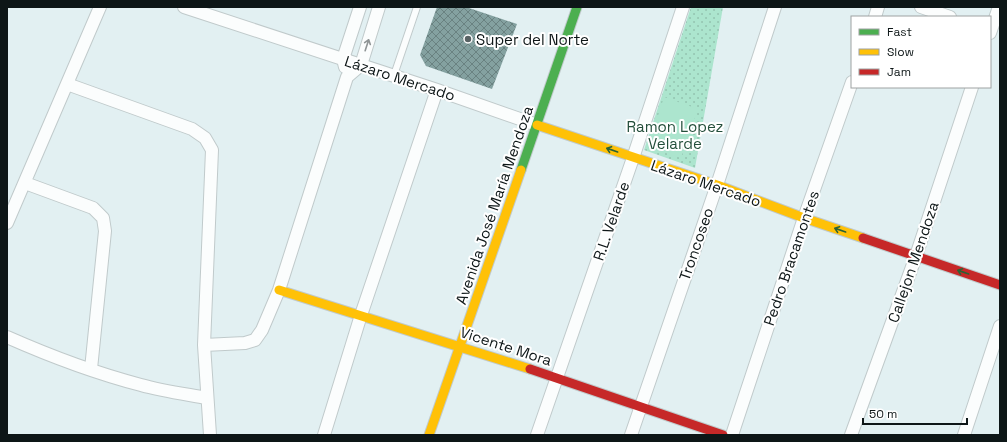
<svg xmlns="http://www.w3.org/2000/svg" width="1007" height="442" font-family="'Space Grotesk',sans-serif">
<defs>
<pattern id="grass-dots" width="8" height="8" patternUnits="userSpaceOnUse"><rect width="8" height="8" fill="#ace5ce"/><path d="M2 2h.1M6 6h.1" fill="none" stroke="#93c4b0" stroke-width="1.8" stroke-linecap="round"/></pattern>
<pattern id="building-cross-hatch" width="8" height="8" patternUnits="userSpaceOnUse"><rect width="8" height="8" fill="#84a1a0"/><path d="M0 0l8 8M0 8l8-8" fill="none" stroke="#6a8281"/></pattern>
</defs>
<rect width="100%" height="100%" fill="#e2f0f2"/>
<!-- grass -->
<path fill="url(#grass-dots)" d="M 691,7 L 723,7 L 695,168 L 644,150 Z"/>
<!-- garden -->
<path fill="#ace5ce" d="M 664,97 L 698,109 L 681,158 L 648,147 Z"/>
<!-- building -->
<path fill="url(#building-cross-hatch)" d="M 437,7 L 466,7 L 517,24 L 492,89 L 426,66 L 420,55 Z"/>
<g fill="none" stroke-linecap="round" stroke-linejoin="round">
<defs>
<path id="lane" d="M 394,75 L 417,7"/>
<path id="street" d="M 184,7 L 437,90 L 537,125
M 921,7 L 950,17
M 875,17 L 878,7
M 990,33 L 999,7
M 345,67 L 343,59 L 360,7
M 67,84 L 192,129 L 205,138 L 212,150 L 204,345 L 210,435
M 25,183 L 93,208 L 103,218 L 105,231 L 91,369
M 7,223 L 100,7
M 7,337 C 50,356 95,373 141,385 C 162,391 185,394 207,398
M 204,345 L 245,343 L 255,340 L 262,330 L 279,290 L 347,77 L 361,65 L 379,7
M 324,435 L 361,315 L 437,90
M 537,435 L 633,158 L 683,7
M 631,435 L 717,185 L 775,7
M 732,435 L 804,218 L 852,82
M 851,435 L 916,256 L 972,87
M 964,435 L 1000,326"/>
<path id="fast" d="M 521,170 L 577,7"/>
<path id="slow" d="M 537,125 L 717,185 L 804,218 L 863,238
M 279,290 L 530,369
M 429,435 L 521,170"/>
<path id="jam" d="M 863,238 L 1000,285
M 530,369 L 723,435"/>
</defs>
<!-- lane casing -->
<use href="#lane" stroke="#c0cacb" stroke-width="8"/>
<!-- street casing -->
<use href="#street" stroke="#c0cacb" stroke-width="14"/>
<!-- fast casing -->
<use href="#fast" stroke="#c0cacb" stroke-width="11"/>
<!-- slow casing -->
<use href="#slow" stroke="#c0cacb" stroke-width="11"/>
<!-- jam casing -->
<use href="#jam" stroke="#c0cacb" stroke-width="11"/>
<!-- lane -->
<use href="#lane" stroke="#fbfdfd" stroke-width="6"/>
<!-- street -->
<use href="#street" stroke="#fbfdfd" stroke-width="12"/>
<!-- fast -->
<use href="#fast" stroke="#4caf50" stroke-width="9"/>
<!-- slow -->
<use href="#slow" stroke="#ffc107" stroke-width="9"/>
<!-- jam -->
<use href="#jam" stroke="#c62828" stroke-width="9"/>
</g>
<!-- one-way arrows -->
<defs><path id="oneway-shaft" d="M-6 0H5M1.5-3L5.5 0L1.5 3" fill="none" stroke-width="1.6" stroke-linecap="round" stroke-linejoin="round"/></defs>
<use stroke="#909596" href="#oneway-shaft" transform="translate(367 45) rotate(-72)"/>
<g stroke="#2c6234">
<use href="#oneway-shaft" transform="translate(612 150) rotate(-161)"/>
<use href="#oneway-shaft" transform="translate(840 230) rotate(-161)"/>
<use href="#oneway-shaft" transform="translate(963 272) rotate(-161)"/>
</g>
<!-- markers -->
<circle fill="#586264" stroke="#fff" stroke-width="1.5" cx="468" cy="39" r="4"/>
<g text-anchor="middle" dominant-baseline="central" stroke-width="4" stroke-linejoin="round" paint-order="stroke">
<!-- poi labels -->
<g font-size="15" fill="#0d1617" stroke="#fff" text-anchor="start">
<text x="476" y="39">Super del Norte</text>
</g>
<!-- street labels -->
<g font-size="15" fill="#0d1617" stroke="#fff">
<text transform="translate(400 78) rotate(18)">Lázaro Mercado</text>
<text transform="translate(706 183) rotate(19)">Lázaro Mercado</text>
<text transform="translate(494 205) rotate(-71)">Avenida José María Mendoza</text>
<text transform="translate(611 221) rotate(-71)">R.L. Velarde</text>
<text transform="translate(696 244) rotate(-71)">Troncoseo</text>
<text transform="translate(791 258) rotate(-71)">Pedro Bracamontes</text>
<text transform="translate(913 262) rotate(-71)">Callejon Mendoza</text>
<text transform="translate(506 346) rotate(18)">Vicente Mora</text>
</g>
<!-- park labels -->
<g font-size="15" fill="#244f3b" stroke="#fff">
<text x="675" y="126">Ramon Lopez<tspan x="675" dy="17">Velarde</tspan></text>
</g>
</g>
<!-- border -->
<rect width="1007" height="442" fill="none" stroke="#0d1617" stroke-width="16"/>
<!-- legend -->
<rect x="851" y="16" width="140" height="72" fill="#ffffff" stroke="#9ea2a2"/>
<rect x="859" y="29" width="20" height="6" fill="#4caf50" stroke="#9ea2a2"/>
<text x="887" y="36" font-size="12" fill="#0d1617">Fast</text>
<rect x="859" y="49" width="20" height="6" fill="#ffc107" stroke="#9ea2a2"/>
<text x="887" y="56" font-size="12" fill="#0d1617">Slow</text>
<rect x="859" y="69" width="20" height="6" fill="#c62828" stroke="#9ea2a2"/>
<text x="887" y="76" font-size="12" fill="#0d1617">Jam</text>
<!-- scale -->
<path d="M863 418v6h104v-6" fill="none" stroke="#0d1617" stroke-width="2"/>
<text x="869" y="418" font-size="12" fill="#0d1617" stroke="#ffffff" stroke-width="3" paint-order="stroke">50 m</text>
</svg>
